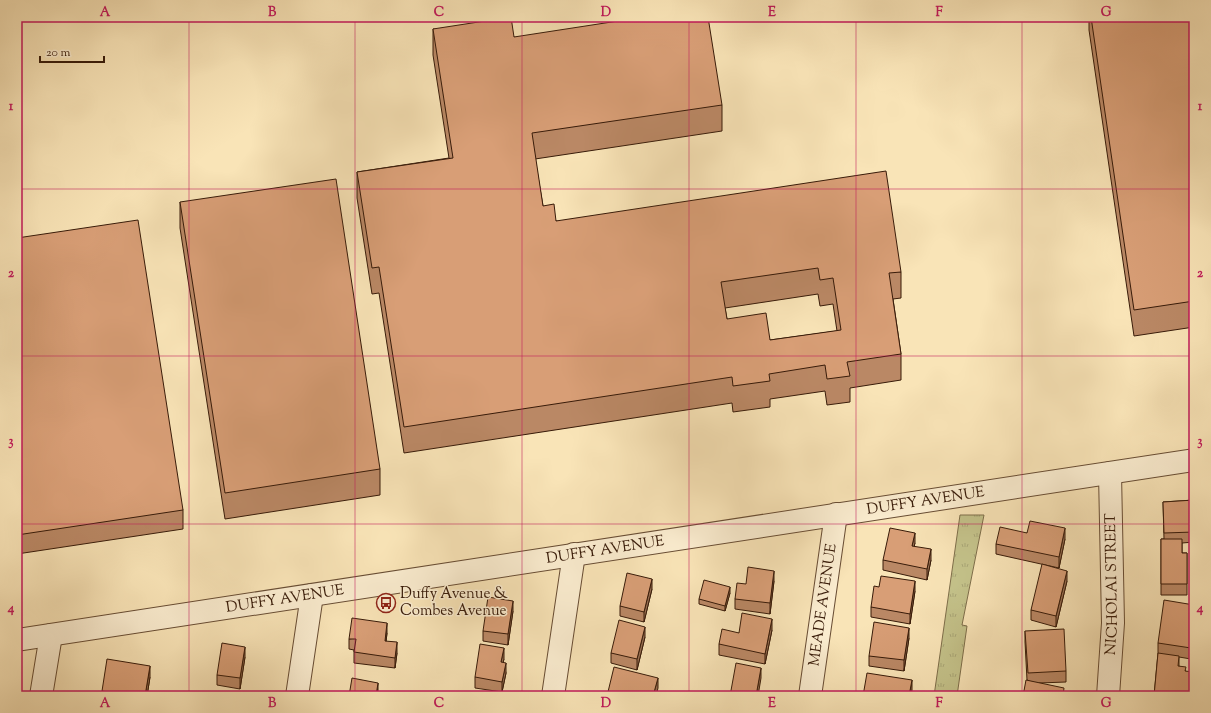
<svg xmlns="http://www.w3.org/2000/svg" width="1211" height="713" font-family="'Sorts Mill Goudy',serif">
<defs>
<pattern id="grass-tufts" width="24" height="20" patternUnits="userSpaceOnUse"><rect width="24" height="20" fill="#c4c28a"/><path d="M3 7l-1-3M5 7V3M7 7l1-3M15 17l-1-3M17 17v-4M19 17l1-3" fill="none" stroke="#a9a676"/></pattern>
</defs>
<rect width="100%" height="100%" fill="#f9e4b7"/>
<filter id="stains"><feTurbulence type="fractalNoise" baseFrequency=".005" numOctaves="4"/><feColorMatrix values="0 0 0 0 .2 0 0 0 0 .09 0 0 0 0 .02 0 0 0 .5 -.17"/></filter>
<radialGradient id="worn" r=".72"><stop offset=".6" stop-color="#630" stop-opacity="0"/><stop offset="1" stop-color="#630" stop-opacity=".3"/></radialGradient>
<!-- grass -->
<path fill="url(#grass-tufts)" stroke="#7e6e4a" d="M 960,515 L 984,515 L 962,625 L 967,626 L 957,696 L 934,696 Z"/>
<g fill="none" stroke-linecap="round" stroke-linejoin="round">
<defs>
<g id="minor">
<path d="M 41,696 L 51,635"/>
<path d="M 297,696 L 312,595"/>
<path d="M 553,696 L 574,554"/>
<path id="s1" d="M 810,696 L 836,514"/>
<path id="s2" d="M 1108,696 L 1113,623 L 1110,473"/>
</g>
<g id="tertiary">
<path id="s3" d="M 17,640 L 1194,460"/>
</g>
</defs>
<!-- minor casing -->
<use href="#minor" stroke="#684d34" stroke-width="24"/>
<!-- tertiary casing -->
<use href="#tertiary" stroke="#684d34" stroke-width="24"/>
<!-- minor -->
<use href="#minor" stroke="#fbedd0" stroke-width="22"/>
<!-- tertiary -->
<use href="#tertiary" stroke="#fbedd0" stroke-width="22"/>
<defs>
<path id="rail" d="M 17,19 L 46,17"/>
</defs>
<!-- rail casing -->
<use href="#rail" stroke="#381b09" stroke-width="4.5"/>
<!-- rail -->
<use href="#rail" stroke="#fbedd0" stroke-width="3" stroke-dasharray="9" stroke-linecap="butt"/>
</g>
<!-- wall -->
<path fill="#ba8865" stroke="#381b09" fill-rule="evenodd" d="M 1089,17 L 1194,17 L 1194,327 L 1134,336 L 1089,30 Z
M 433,29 L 514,37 L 722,105 L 722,131 L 535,159 L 543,206 L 556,221 L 901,272 L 901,298 L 893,299 L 901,354 L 901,380 L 850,388 L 850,402 L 827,405 L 825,391 L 770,399 L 770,407 L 733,412 L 732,403 L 404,453 L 379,293 L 372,294 L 357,198 L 357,172 L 449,158 L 433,55 ZM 818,294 L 820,306 L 833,304 L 837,331 L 770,340 L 727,319 L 725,308 Z
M 180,202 L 380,469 L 380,495 L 225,519 L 180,228 Z
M 17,238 L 183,510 L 183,529 L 17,554 Z
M 1194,500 L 1194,542 L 1182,543 L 1182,553 L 1187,553 L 1187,595 L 1161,595 L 1161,539 L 1164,539 L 1163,502 Z
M 1027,533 L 1065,539 L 1059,568 L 996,554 L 996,544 Z
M 915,543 L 914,546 L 931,560 L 927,580 L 883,570 L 883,560 Z
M 774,581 L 770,614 L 735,609 L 735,599 L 746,584 Z
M 1067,581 L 1056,627 L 1031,620 L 1031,610 Z
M 652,589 L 644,622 L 620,616 L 620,606 Z
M 915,591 L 910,624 L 871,617 L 871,607 Z
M 730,593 L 725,611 L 699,604 L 699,599 Z
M 1194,605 L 1191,659 L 1179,657 L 1179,666 L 1186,671 L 1193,682 L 1192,696 L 1154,696 L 1158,653 L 1158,643 Z
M 513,611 L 508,645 L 483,641 L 483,631 Z
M 772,630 L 765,664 L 719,655 L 719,644 L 739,633 Z
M 1025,631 L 1066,671 L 1066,682 L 1039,683 L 1064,696 L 1027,680 L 1025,642 Z
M 387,633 L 386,641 L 397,653 L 395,668 L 354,663 L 354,650 L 349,649 L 349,639 Z
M 645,637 L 637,670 L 611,663 L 611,653 Z
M 909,638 L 904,671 L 869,666 L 869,656 Z
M 245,657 L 240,689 L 217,685 L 217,675 Z
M 504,659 L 503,662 L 506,673 L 502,692 L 475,688 L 475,677 Z
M 150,677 L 147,696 L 102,696 L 102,691 Z"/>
<!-- shaded-wall -->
<path fill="#976f53" stroke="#381b09" d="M 1065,528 L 1065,539 L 1059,568 L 1059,557 Z
M 915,533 L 915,543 L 912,556 L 912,546 Z
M 931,549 L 931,560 L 927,580 L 927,569 Z
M 774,571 L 774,581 L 770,614 L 770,603 Z
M 1067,571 L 1067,581 L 1056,627 L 1056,616 Z
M 652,579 L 652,589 L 644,622 L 644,612 Z
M 915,581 L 915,591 L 910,624 L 910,614 Z
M 730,587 L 730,593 L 725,611 L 725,606 Z
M 513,601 L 513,611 L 508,645 L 508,634 Z
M 772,619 L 772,630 L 765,664 L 765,654 Z
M 387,623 L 387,633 L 385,651 L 385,641 Z
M 645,627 L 645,637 L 637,670 L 637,659 Z
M 909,628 L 909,638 L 904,671 L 904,660 Z
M 1194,631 L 1194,642 L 1191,659 L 1191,648 Z
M 397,642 L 397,653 L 395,668 L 395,658 Z
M 245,647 L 245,657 L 240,689 L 240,678 Z
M 504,648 L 504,659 L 501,672 L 501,662 Z
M 506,663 L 506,673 L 502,692 L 502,682 Z
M 150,666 L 150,677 L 147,696 L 145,696 Z
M 761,668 L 761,678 L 758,696 L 756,696 Z
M 1193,672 L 1193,682 L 1192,696 L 1191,696 Z
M 658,678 L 658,688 L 656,696 L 653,696 Z
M 912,680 L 912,690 L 911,696 L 909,696 Z
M 378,683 L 378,696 L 376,696 Z"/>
<!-- building -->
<path fill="#d89e76" stroke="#381b09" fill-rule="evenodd" d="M 511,17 L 514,37 L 644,17 L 708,17 L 722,105 L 532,133 L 543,206 L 554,204 L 556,221 L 886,171 L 901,272 L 889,273 L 901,354 L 847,362 L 850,376 L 827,379 L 825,365 L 769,374 L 770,381 L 733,386 L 732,377 L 404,427 L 379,267 L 372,268 L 357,172 L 453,158 L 433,29 ZM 818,268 L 820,280 L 833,278 L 841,330 L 770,340 L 766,313 L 727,319 L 721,282 Z
M 1091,17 L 1194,17 L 1194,301 L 1134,310 Z
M 336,179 L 380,469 L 225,493 L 180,202 Z
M 138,220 L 183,510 L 17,535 L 17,238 Z
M 1194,500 L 1194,532 L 1164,533 L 1163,502 Z
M 1030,521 L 1065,528 L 1059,557 L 996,544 L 1000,527 L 1027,533 Z
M 890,528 L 915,533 L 912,546 L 931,549 L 927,569 L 883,560 Z
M 1161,539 L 1182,539 L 1182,553 L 1187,553 L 1187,584 L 1161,584 Z
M 1042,564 L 1067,571 L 1056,616 L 1031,610 Z
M 748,567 L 774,571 L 770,603 L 735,599 L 737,583 L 746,584 Z
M 627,573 L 652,579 L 644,612 L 620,606 Z
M 881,576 L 915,581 L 910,614 L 871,607 L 874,586 L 879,587 Z
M 704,580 L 730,587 L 725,606 L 699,599 Z
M 488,597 L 513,601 L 508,634 L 483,631 Z
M 1164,600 L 1194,605 L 1194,631 L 1191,648 L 1158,643 Z
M 742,613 L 772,619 L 765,654 L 719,644 L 722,629 L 739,633 Z
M 352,618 L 387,623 L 385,641 L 397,642 L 395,658 L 354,652 L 356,639 L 349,639 Z
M 619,620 L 645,627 L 637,659 L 611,653 Z
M 874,622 L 909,628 L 904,660 L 869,656 Z
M 1064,629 L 1066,671 L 1028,673 L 1025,631 Z
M 222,643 L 245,647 L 240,678 L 217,675 Z
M 480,644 L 504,648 L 501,662 L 506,663 L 502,682 L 475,677 Z
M 1158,653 L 1179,656 L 1178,666 L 1186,667 L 1185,671 L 1193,672 L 1191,696 L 1154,696 Z
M 107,659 L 150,666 L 145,696 L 130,696 L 102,691 Z
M 736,663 L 761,668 L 756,696 L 730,696 Z
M 614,667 L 658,678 L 653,696 L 607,696 Z
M 867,673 L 912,680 L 909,696 L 863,696 Z
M 352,678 L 378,683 L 376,696 L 349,696 Z
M 1026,680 L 1064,688 L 1063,696 L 1023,696 Z
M 460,692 L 487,696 L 459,696 Z"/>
<!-- grid -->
<path fill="none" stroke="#c2185b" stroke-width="1" stroke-opacity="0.55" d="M 189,17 L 189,696M 355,17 L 355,696M 522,17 L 522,696M 689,17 L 689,696M 856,17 L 856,696M 1022,17 L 1022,696M 17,189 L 1194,189M 17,356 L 1194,356M 17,524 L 1194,524"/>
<!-- icons -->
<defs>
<symbol id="bus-ring" viewBox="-11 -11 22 22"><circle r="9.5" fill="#fbedd0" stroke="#8f2418" stroke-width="1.5"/><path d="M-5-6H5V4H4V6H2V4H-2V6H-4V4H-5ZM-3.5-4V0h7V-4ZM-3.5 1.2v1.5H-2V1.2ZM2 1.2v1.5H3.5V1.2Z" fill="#8f2418"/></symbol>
</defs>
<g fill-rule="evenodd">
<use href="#bus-ring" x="375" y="592" width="22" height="22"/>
</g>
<g text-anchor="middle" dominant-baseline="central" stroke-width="3" stroke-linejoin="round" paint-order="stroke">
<!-- street labels -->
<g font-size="15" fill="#381b09" stroke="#fbedd0">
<text stroke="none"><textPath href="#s3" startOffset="919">DUFFY AVENUE</textPath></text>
<text stroke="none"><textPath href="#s3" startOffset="595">DUFFY AVENUE</textPath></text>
<text stroke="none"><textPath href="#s2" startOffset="112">NICHOLAI STREET</textPath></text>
<text stroke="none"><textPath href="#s3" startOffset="271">DUFFY AVENUE</textPath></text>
<text stroke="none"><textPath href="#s1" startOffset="92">MEADE AVENUE</textPath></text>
</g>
<!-- poi labels -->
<g font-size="15" fill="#381b09" stroke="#fbedd0" text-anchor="start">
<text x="400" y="594">Duffy Avenue &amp;<tspan x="400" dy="17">Combes Avenue</tspan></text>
</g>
</g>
<!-- margin -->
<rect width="1211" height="713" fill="none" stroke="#f9e4b7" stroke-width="44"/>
<!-- scale -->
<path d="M40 56v6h64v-6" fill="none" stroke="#381b09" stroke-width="2"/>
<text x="46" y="56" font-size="12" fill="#381b09" stroke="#fbedd0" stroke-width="3" paint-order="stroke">20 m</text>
<rect x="22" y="22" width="1167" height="669" fill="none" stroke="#c2185b" stroke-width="1.5"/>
<g font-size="13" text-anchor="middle" font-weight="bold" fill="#c2185b">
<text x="105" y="16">A</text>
<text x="272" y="16">B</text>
<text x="439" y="16">C</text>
<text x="606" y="16">D</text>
<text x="772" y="16">E</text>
<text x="939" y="16">F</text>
<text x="1106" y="16">G</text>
<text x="11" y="110">1</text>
<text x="1200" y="110">1</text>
<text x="11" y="277">2</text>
<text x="1200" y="277">2</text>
<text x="11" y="445">3</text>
<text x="1200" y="445">3</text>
<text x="11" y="612">4</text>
<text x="1200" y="612">4</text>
<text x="105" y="707">A</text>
<text x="272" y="707">B</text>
<text x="439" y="707">C</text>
<text x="606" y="707">D</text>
<text x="772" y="707">E</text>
<text x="939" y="707">F</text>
<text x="1106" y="707">G</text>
</g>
<rect width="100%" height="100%" filter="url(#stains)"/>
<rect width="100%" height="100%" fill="url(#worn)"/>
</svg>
